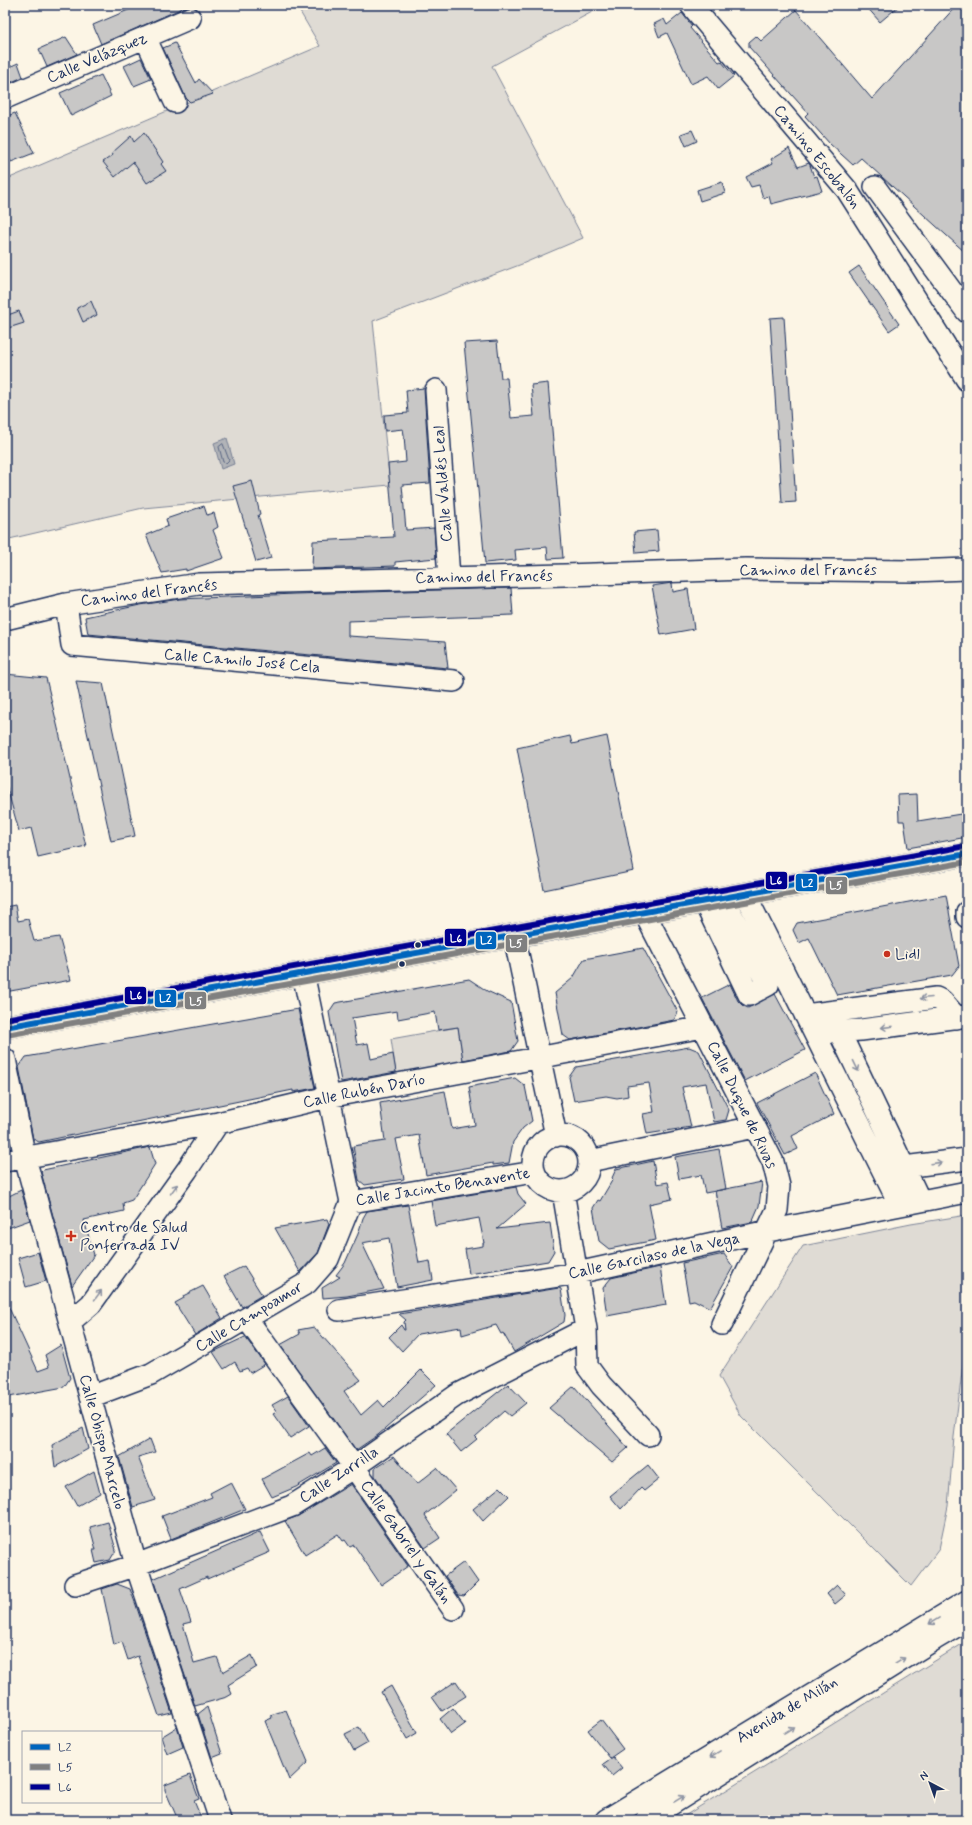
<svg xmlns="http://www.w3.org/2000/svg" width="972" height="1825" font-family="Mynerve,sans-serif">
<rect width="100%" height="100%" fill="#fcf5e5"/>
<filter id="ink" filterUnits="userSpaceOnUse"><feTurbulence type="fractalNoise" baseFrequency=".025" numOctaves="2"/><feDisplacementMap in="SourceGraphic" scale="8" xChannelSelector="R" yChannelSelector="G"/><feConvolveMatrix kernelMatrix="1 2 1 2 8 2 1 2 1" color-interpolation-filters="sRGB"/></filter>
<g filter="url(#ink)">
<!-- green -->
<path fill="#dfdbd4" stroke="#7d8599" d="M 296,5 L 605,5 L 492,66 L 583,238 L 522,264 L 373,321 L 390,485 L 143,508 L 5,540 L 5,180 L 320,46 Z
M 458,1027 L 463,1061 L 396,1073 L 391,1039 Z
M 967,1215 L 967,1331 L 954,1437 L 948,1506 L 939,1549 L 911,1586 L 741,1416 L 719,1376 L 803,1246 L 911,1224 Z
M 967,1641 L 967,1820 L 678,1820 Z"/>
<!-- water -->
<path fill="#b2b4b8" stroke="#767f94" d="M 227,438 L 234,464 L 221,469 L 214,443 Z"/>
<g fill="none" stroke-linecap="round" stroke-linejoin="round">
<!-- shore -->
<path stroke="#576482" stroke-width="1" d="M 223,444 L 229,460 L 226,463 L 223,462 L 219,447 Z"/>
</g>
<!-- building -->
<path fill="#c8c7c6" stroke="#1b2f5e" d="M 140,5 L 196,5 L 185,7 L 101,44 L 93,25 Z
M 865,5 L 900,5 L 880,22 Z
M 957,5 L 967,5 L 967,254 L 861,158 L 853,165 L 830,144 L 805,116 L 808,113 L 749,47 L 749,42 L 756,36 L 761,41 L 796,10 L 872,99 Z
M 682,13 L 692,26 L 690,28 L 719,62 L 721,61 L 734,76 L 718,89 L 708,76 L 691,84 L 667,33 L 659,37 L 654,24 L 664,19 L 667,25 Z
M 66,37 L 77,54 L 47,67 L 39,49 Z
M 175,43 L 196,83 L 199,79 L 213,94 L 190,102 L 186,98 L 163,48 Z
M 141,58 L 151,79 L 134,86 L 124,66 Z
M 18,63 L 23,77 L 5,85 L 5,69 Z
M 101,75 L 111,96 L 71,116 L 60,93 Z
M 15,113 L 34,153 L 11,162 L 5,149 L 5,117 Z
M 692,130 L 697,141 L 686,146 L 681,134 Z
M 144,133 L 163,162 L 161,164 L 166,171 L 147,183 L 133,162 L 115,177 L 103,162 L 113,155 L 112,153 L 131,136 L 134,142 Z
M 789,148 L 798,167 L 809,163 L 810,165 L 814,177 L 817,176 L 822,191 L 771,204 L 769,196 L 763,198 L 759,185 L 751,187 L 746,177 L 773,163 L 771,159 Z
M 722,182 L 725,193 L 700,201 L 697,190 Z
M 859,266 L 899,324 L 889,331 L 849,273 Z
M 91,301 L 97,315 L 83,322 L 77,308 Z
M 19,311 L 24,323 L 5,329 L 5,316 Z
M 784,317 L 796,502 L 782,503 L 770,318 Z
M 497,341 L 501,378 L 507,378 L 511,418 L 534,416 L 531,385 L 548,383 L 563,558 L 548,559 L 547,547 L 515,550 L 516,560 L 485,563 L 464,343 Z
M 424,388 L 430,483 L 402,485 L 406,530 L 434,528 L 436,558 L 395,562 L 395,566 L 312,569 L 313,541 L 394,537 L 388,464 L 406,462 L 404,435 L 403,429 L 385,431 L 384,415 L 408,413 L 406,390 Z
M 252,481 L 260,514 L 258,515 L 271,558 L 256,562 L 233,486 Z
M 204,506 L 207,515 L 214,513 L 218,527 L 213,530 L 224,558 L 186,571 L 186,569 L 162,573 L 146,535 L 168,526 L 166,519 Z
M 657,530 L 659,551 L 636,553 L 634,532 Z
M 672,583 L 673,592 L 688,589 L 694,629 L 661,635 L 652,586 Z
M 511,588 L 513,615 L 348,621 L 348,636 L 445,642 L 448,668 L 88,634 L 85,617 L 140,605 L 180,599 L 295,594 Z
M 5,674 L 46,678 L 86,846 L 38,857 L 31,828 L 19,831 L 5,781 Z
M 76,681 L 103,683 L 135,836 L 111,841 Z
M 570,736 L 572,744 L 607,736 L 634,871 L 544,890 L 517,748 Z
M 917,794 L 918,821 L 967,813 L 967,837 L 908,848 L 904,821 L 899,821 L 898,795 Z
M 946,895 L 959,966 L 952,975 L 837,995 L 809,938 L 799,943 L 793,930 L 797,923 Z
M 15,905 L 18,921 L 28,919 L 34,941 L 59,937 L 71,980 L 5,992 L 5,907 Z
M 643,948 L 678,1012 L 674,1020 L 570,1040 L 563,1035 L 555,993 L 573,978 L 584,959 Z
M 469,979 L 487,991 L 511,1002 L 518,1041 L 511,1051 L 463,1060 L 458,1027 L 438,1030 L 435,1012 L 398,1019 L 397,1011 L 352,1018 L 357,1045 L 368,1043 L 371,1059 L 393,1054 L 396,1072 L 341,1082 L 329,1012 L 335,1003 Z
M 730,984 L 738,1001 L 742,1005 L 748,1008 L 775,994 L 805,1050 L 745,1081 L 702,998 Z
M 298,1009 L 315,1088 L 293,1092 L 293,1090 L 39,1142 L 33,1139 L 19,1067 L 26,1057 Z
M 689,1047 L 699,1051 L 729,1110 L 726,1120 L 714,1122 L 706,1083 L 682,1087 L 691,1127 L 647,1134 L 643,1114 L 654,1112 L 649,1083 L 627,1086 L 628,1096 L 617,1098 L 606,1096 L 574,1101 L 569,1077 L 576,1067 Z
M 815,1073 L 834,1114 L 792,1136 L 798,1149 L 785,1155 L 757,1103 Z
M 515,1078 L 525,1086 L 532,1121 L 523,1128 L 513,1142 L 509,1163 L 493,1165 L 493,1163 L 426,1175 L 419,1135 L 396,1139 L 404,1179 L 365,1185 L 359,1180 L 353,1146 L 385,1141 L 380,1103 L 445,1091 L 452,1129 L 475,1125 L 469,1087 Z
M 150,1147 L 155,1164 L 132,1200 L 123,1203 L 124,1211 L 84,1220 L 94,1255 L 72,1286 L 41,1172 L 43,1170 Z
M 719,1149 L 726,1189 L 705,1193 L 701,1175 L 679,1179 L 675,1157 Z
M 653,1161 L 657,1184 L 668,1182 L 672,1199 L 649,1204 L 656,1240 L 609,1249 L 599,1241 L 593,1208 L 598,1200 L 600,1201 L 613,1179 L 612,1178 L 616,1169 Z
M 762,1182 L 759,1206 L 752,1222 L 722,1228 L 715,1191 Z
M 516,1187 L 518,1194 L 526,1204 L 497,1229 L 550,1223 L 554,1251 L 548,1261 L 469,1274 L 465,1249 L 483,1246 L 483,1243 L 484,1243 L 479,1218 L 435,1226 L 431,1201 Z
M 21,1190 L 30,1220 L 5,1229 L 5,1198 Z
M 408,1205 L 419,1263 L 430,1261 L 433,1280 L 397,1287 L 389,1238 L 362,1243 L 384,1289 L 347,1296 L 323,1298 L 322,1288 L 340,1277 L 336,1275 L 345,1263 L 358,1234 L 363,1218 L 367,1211 Z
M 327,1219 L 329,1224 L 318,1253 L 300,1272 L 275,1228 Z
M 38,1252 L 46,1281 L 26,1287 L 18,1258 Z
M 724,1254 L 733,1267 L 710,1308 L 694,1300 L 689,1301 L 682,1263 Z
M 244,1266 L 262,1295 L 242,1307 L 224,1276 Z
M 660,1267 L 666,1305 L 607,1316 L 603,1288 L 611,1278 Z
M 203,1286 L 222,1318 L 195,1335 L 175,1303 L 184,1298 L 183,1296 Z
M 559,1288 L 561,1289 L 565,1315 L 564,1322 L 514,1352 L 503,1333 L 501,1334 L 496,1325 L 462,1335 L 461,1327 L 418,1334 L 402,1351 L 389,1337 L 401,1325 L 404,1330 L 405,1330 L 404,1322 L 406,1320 L 399,1314 Z
M 5,1299 L 38,1371 L 49,1367 L 45,1355 L 61,1345 L 70,1378 L 64,1387 L 9,1397 L 5,1373 Z
M 314,1327 L 361,1380 L 344,1391 L 361,1415 L 378,1400 L 384,1407 L 421,1370 L 436,1385 L 378,1435 L 356,1450 L 280,1345 L 300,1334 L 298,1330 Z
M 245,1337 L 265,1364 L 250,1373 L 247,1368 L 240,1371 L 235,1362 L 224,1369 L 213,1352 Z
M 508,1384 L 526,1403 L 510,1416 L 504,1411 L 475,1437 L 477,1439 L 461,1452 L 446,1434 Z
M 574,1386 L 628,1448 L 612,1462 L 549,1408 Z
M 288,1396 L 309,1426 L 290,1438 L 273,1414 L 277,1412 L 272,1405 Z
M 83,1428 L 88,1449 L 55,1467 L 52,1445 Z
M 150,1439 L 155,1452 L 138,1457 L 155,1500 L 133,1507 L 119,1457 Z
M 325,1448 L 336,1463 L 296,1487 L 272,1497 L 262,1479 L 310,1453 L 312,1456 Z
M 394,1456 L 417,1484 L 437,1468 L 456,1490 L 425,1515 L 440,1538 L 425,1548 L 375,1476 L 375,1468 Z
M 648,1465 L 659,1479 L 644,1491 L 641,1488 L 621,1509 L 610,1496 Z
M 94,1471 L 100,1493 L 77,1506 L 66,1487 Z
M 231,1482 L 245,1509 L 171,1539 L 162,1516 L 212,1497 L 210,1493 Z
M 351,1484 L 408,1566 L 381,1585 L 354,1545 L 350,1547 L 345,1540 L 343,1541 L 338,1534 L 305,1555 L 285,1521 L 298,1516 Z
M 500,1487 L 509,1496 L 483,1521 L 473,1509 Z
M 108,1522 L 116,1550 L 110,1560 L 96,1563 L 93,1550 L 96,1550 L 90,1527 Z
M 260,1532 L 270,1552 L 207,1579 L 207,1577 L 180,1589 L 191,1622 L 183,1624 L 194,1663 L 217,1657 L 223,1672 L 252,1655 L 257,1667 L 228,1685 L 232,1694 L 227,1697 L 195,1706 L 153,1579 Z
M 464,1562 L 478,1582 L 464,1596 L 458,1595 L 445,1576 Z
M 117,1584 L 130,1589 L 136,1605 L 172,1713 L 159,1716 L 138,1656 L 128,1660 L 122,1642 L 114,1645 L 102,1589 Z
M 837,1585 L 846,1595 L 835,1604 L 827,1594 Z
M 456,1681 L 466,1696 L 442,1711 L 432,1697 Z
M 391,1686 L 417,1733 L 407,1739 L 381,1692 Z
M 207,1707 L 222,1754 L 212,1758 L 198,1714 Z
M 453,1708 L 465,1724 L 451,1734 L 440,1719 Z
M 286,1710 L 308,1762 L 289,1780 L 265,1721 L 272,1718 L 270,1715 Z
M 601,1720 L 623,1749 L 610,1758 L 588,1730 Z
M 177,1727 L 183,1747 L 167,1754 L 161,1737 Z
M 359,1727 L 368,1743 L 354,1751 L 345,1734 Z
M 613,1757 L 622,1768 L 612,1776 L 603,1764 Z
M 190,1775 L 199,1799 L 194,1801 L 202,1820 L 178,1820 L 165,1790 L 165,1785 Z"/>
<g fill="none" stroke-linecap="round" stroke-linejoin="round">
<defs>
<path id="minor" d="M 691,5 L 847,190 L 967,380
M 145,37 L 175,102
M 5,98 L 190,18
M 875,187 L 967,312
M 436,390 L 449,578
M 66,604 L 72,645 L 454,681
M 5,619 L 66,604 L 199,584 L 565,575 L 746,569 L 912,571 L 967,569
M 745,894 L 900,1205
M 704,901 L 749,995 L 768,985 L 723,898
M 644,912 L 773,1162 L 779,1186 L 777,1210 L 722,1324
M 967,912 L 967,917
M 514,935 L 556,1136
M 805,1015 L 936,998 L 942,1001 L 957,1018
M 839,1031 L 920,1201
M 827,1032 L 861,1030 L 967,1016
M 5,1059 L 25,1158 L 136,1565 L 220,1820
M533 1163a28 28 0 1 1 56 0a28 28 0 1 1-56 0Z
M 5,1161 L 218,1123 L 328,1097 L 703,1027
M 589,1161 L 755,1127
M 904,1167 L 967,1159
M 563,1191 L 586,1329 L 587,1366 L 601,1385 L 648,1435
M 351,1202 L 534,1172
M 339,1310 L 577,1273 L 768,1231 L 967,1192
M 247,1319 L 354,1467 L 453,1609
M 70,1322 L 91,1304 L 187,1170 L 218,1123
M 90,1397 L 151,1374 L 307,1283 L 328,1259 L 351,1202 L 303,973
M 75,1585 L 136,1565 L 292,1506 L 354,1467 L 457,1395 L 586,1329
M 606,1820 L 967,1601
M 646,1820 L 935,1639 L 967,1620"/>
<path id="major" d="M 5,1027 L 967,854"/>
</defs>
<!-- minor casing -->
<use href="#minor" stroke="#1b2f5e" stroke-width="24"/>
<!-- major casing -->
<use href="#major" stroke="#1b2f5e" stroke-width="25"/>
<!-- minor -->
<use href="#minor" stroke="#fcf5e5" stroke-width="21"/>
<!-- major -->
<use href="#major" stroke="#fcf5e5" stroke-width="22"/>
<defs>
<path id="bus-1" d="M 5,1027 L 967,854"/>
<path id="bus-2" d="M 6,1035 L 967,862"/>
<path id="bus-3" d="M 5,1019 L 966,846"/>
</defs>
<!-- bus-1 casing -->
<use href="#bus-1" stroke="#fcf5e5" stroke-width="9"/>
<!-- bus-2 casing -->
<use href="#bus-2" stroke="#fcf5e5" stroke-width="9"/>
<!-- bus-3 casing -->
<use href="#bus-3" stroke="#fcf5e5" stroke-width="9"/>
<!-- bus-1 -->
<use href="#bus-1" stroke="#0065bd" stroke-width="6"/>
<!-- bus-2 -->
<use href="#bus-2" stroke="#808080" stroke-width="6"/>
<!-- bus-3 -->
<use href="#bus-3" stroke="#000090" stroke-width="6"/>
</g>
<!-- one-way arrows -->
<defs><path id="oneway-shaft" d="M-6 0H5M1.5-3L5.5 0L1.5 3" fill="none" stroke-width="1.6" stroke-linecap="round" stroke-linejoin="round"/></defs>
<g stroke="#8c92a2">
<use href="#oneway-shaft" transform="translate(926 998) rotate(175)"/>
<use href="#oneway-shaft" transform="translate(887 1027) rotate(173)"/>
<use href="#oneway-shaft" transform="translate(856 1066) rotate(64)"/>
<use href="#oneway-shaft" transform="translate(936 1163) rotate(-7)"/>
<use href="#oneway-shaft" transform="translate(174 1189) rotate(-54)"/>
<use href="#oneway-shaft" transform="translate(98 1295) rotate(-54)"/>
<use href="#oneway-shaft" transform="translate(934 1621) rotate(149)"/>
<use href="#oneway-shaft" transform="translate(900 1661) rotate(-32)"/>
<use href="#oneway-shaft" transform="translate(789 1730) rotate(-32)"/>
<use href="#oneway-shaft" transform="translate(715 1754) rotate(149)"/>
<use href="#oneway-shaft" transform="translate(679 1799) rotate(-32)"/>
</g>
</g>
<!-- markers -->
<g fill="#1b2f5e" stroke="#fcf5e5" stroke-width="1.5">
<circle cx="418" cy="945" r="3.5"/>
<circle cx="402" cy="964" r="3.5"/>
</g>
<g fill="#c8321e" stroke="#fcf5e5" stroke-width="1.5">
<circle cx="887" cy="954" r="4"/>
<path d="M69 1230h4v4h4v4h-4v4h-4v-4h-4v-4h4z"/>
</g>
<g text-anchor="middle" dominant-baseline="central" stroke-width="3.5" stroke-linejoin="round" paint-order="stroke">
<!-- street labels -->
<g font-size="16" fill="#1b2f5e" stroke="#fcf5e5">
<text transform="translate(97 58) rotate(-23)">Calle Velázquez</text>
<text transform="translate(817 157) rotate(51)">Camino Escobalón</text>
<text transform="translate(443 484) rotate(-94)">Calle Valdés Leal</text>
<text x="808" y="570">Camino del Francés</text>
<text transform="translate(484 577) rotate(-1)">Camino del Francés</text>
<text transform="translate(149 593) rotate(-7)">Camino del Francés</text>
<text transform="translate(242 661) rotate(5)">Calle Camilo José Cela</text>
<text transform="translate(364 1091) rotate(-11)">Calle Rubén Darío</text>
<text transform="translate(742 1105) rotate(64)">Calle Duque de Rivas</text>
<text transform="translate(443 1187) rotate(-9)">Calle Jacinto Benavente</text>
<text transform="translate(654 1256) rotate(-12)">Calle Garcilaso de la Vega</text>
<text transform="translate(249 1317) rotate(-31)">Calle Campoamor</text>
<text transform="translate(102 1442) rotate(75)">Calle Obispo Marcelo</text>
<text transform="translate(339 1475) rotate(-33)">Calle Zorrilla</text>
<text transform="translate(406 1542) rotate(55)">Calle Gabriel y Galán</text>
<text transform="translate(787 1710) rotate(-31)">Avenida de Milán</text>
</g>
<!-- poi labels -->
<g font-size="16" fill="#1b2f5e" stroke="#fcf5e5" text-anchor="start">
<text x="895" y="954">Lidl</text>
<text x="80" y="1227">Centro de Salud<tspan x="80" dy="18">Ponferrada IV</tspan></text>
</g>
</g>
<g stroke="#fcf5e5" stroke-width="1.5">
<rect x="765" y="871" width="23" height="19" rx="4" fill="#000090"/>
<rect x="795" y="873" width="23" height="19" rx="4" fill="#0065bd"/>
<rect x="825" y="876" width="23" height="19" rx="4" fill="#808080"/>
<rect x="444" y="928" width="23" height="19" rx="4" fill="#000090"/>
<rect x="475" y="931" width="22" height="19" rx="4" fill="#0065bd"/>
<rect x="505" y="934" width="23" height="19" rx="4" fill="#808080"/>
<rect x="124" y="986" width="23" height="19" rx="4" fill="#000090"/>
<rect x="154" y="989" width="23" height="19" rx="4" fill="#0065bd"/>
<rect x="184" y="991" width="23" height="19" rx="4" fill="#808080"/>
</g>
<g font-size="11" text-anchor="middle" font-weight="bold" fill="#fff">
<text x="776" y="884">L6</text>
<text x="807" y="887">L2</text>
<text x="836" y="889">L5</text>
<text x="456" y="942">L6</text>
<text x="486" y="944">L2</text>
<text x="516" y="947">L5</text>
<text x="136" y="999">L6</text>
<text x="165" y="1002">L2</text>
<text x="196" y="1005">L5</text>
</g>
<!-- margin -->
<rect width="972" height="1825" fill="none" stroke="#fcf5e5" stroke-width="20"/>
<rect x="10" y="10" width="952" height="1805" fill="none" stroke="#1b2f5e" stroke-width="1.5" filter="url(#ink)"/>
<!-- legend -->
<rect x="22" y="1731" width="140" height="72" fill="#fcf5e5" stroke="#a2a6af"/>
<rect x="30" y="1744" width="20" height="6" fill="#0065bd" stroke="#a2a6af"/>
<text x="58" y="1751" font-size="12" fill="#1b2f5e">L2</text>
<rect x="30" y="1764" width="20" height="6" fill="#808080" stroke="#a2a6af"/>
<text x="58" y="1771" font-size="12" fill="#1b2f5e">L5</text>
<rect x="30" y="1784" width="20" height="6" fill="#000090" stroke="#a2a6af"/>
<text x="58" y="1791" font-size="12" fill="#1b2f5e">L6</text>
<!-- north arrow -->
<g transform="translate(930 1783) rotate(319)" stroke="#fcf5e5" stroke-width="3" paint-order="stroke">
<path d="M0-3L7 15L0 10L-7 15Z" fill="#1b2f5e"/>
<text y="-6" font-size="11" font-weight="bold" text-anchor="middle" fill="#1b2f5e">N</text>
</g>
</svg>
